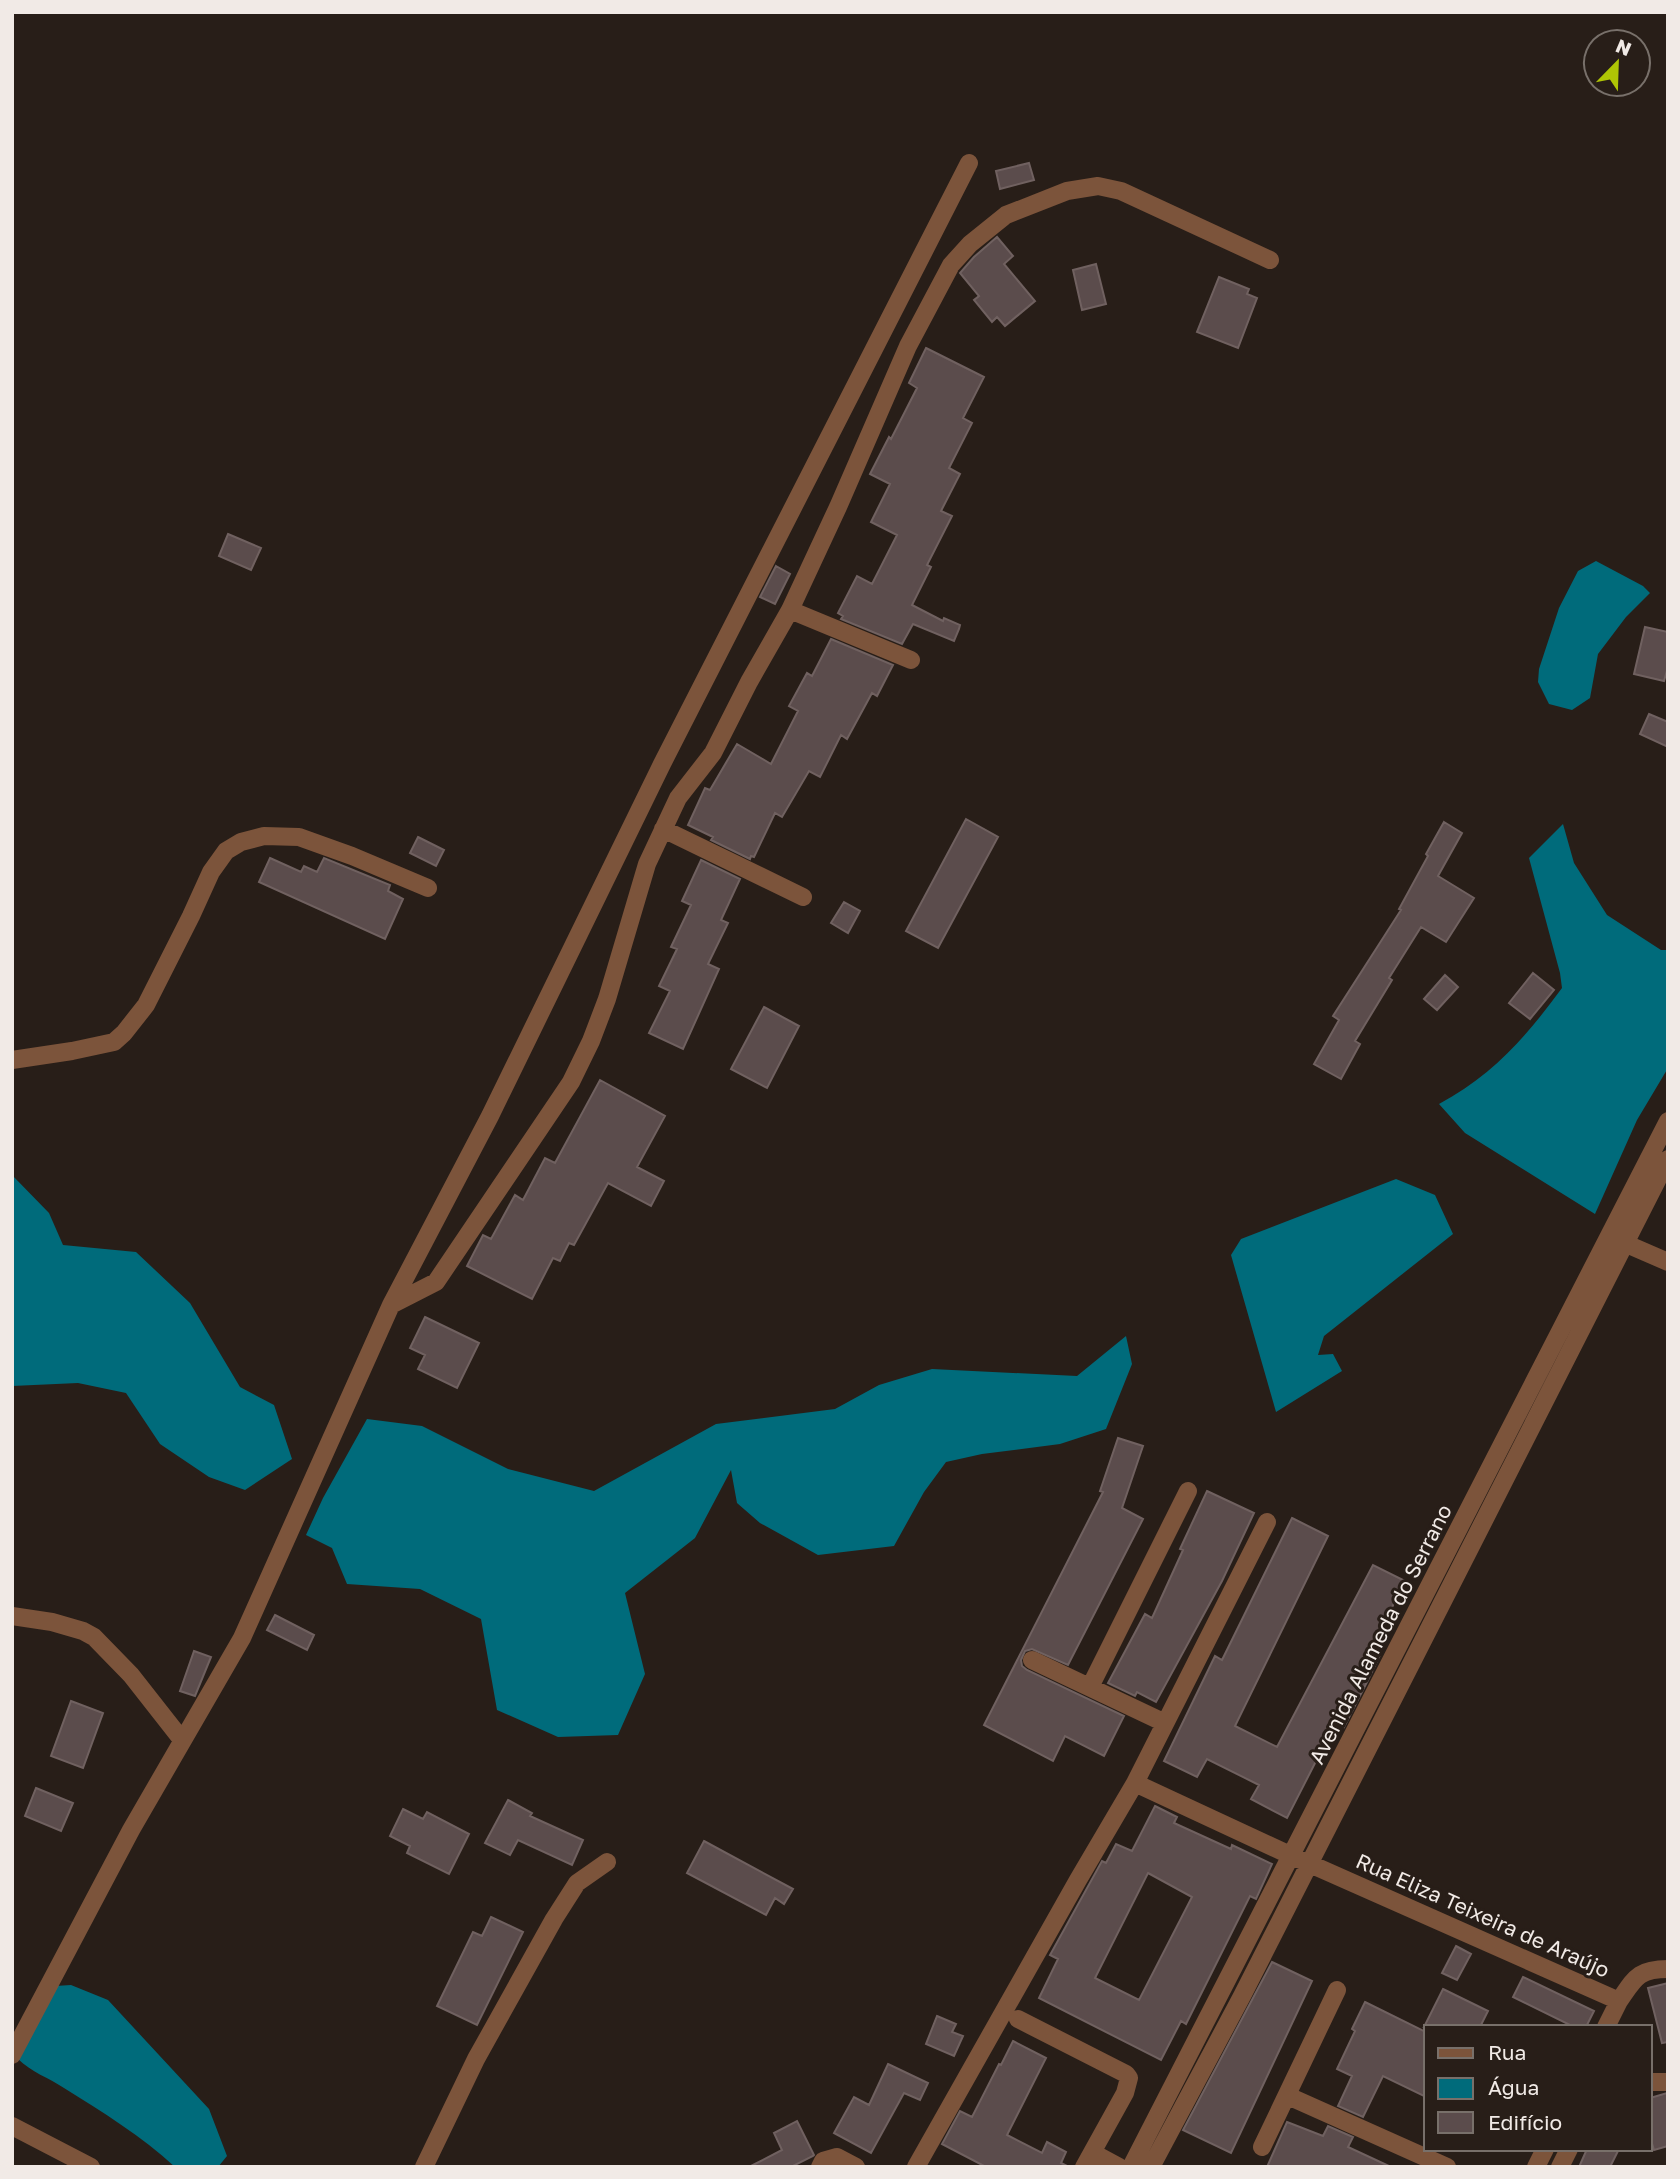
<svg xmlns="http://www.w3.org/2000/svg" width="1680" height="2179" font-family="'Golos Text',sans-serif">
<rect width="100%" height="100%" fill="#281e18"/>
<!-- water -->
<path fill="#006b7b" d="M 1596,561 L 1643,586 L 1650,593 L 1626,617 L 1598,654 L 1590,698 L 1572,710 L 1549,704 L 1538,682 L 1539,669 L 1559,608 L 1578,571 Z
M 1563,824 L 1574,863 L 1607,915 L 1661,950 L 1668,950 L 1668,1068 L 1637,1120 L 1595,1214 L 1465,1133 L 1439,1104 C 1493,1075 1526,1037 1562,988 L 1560,973 L 1529,858 Z
M 12,1175 L 49,1213 L 63,1245 L 136,1252 L 190,1303 L 240,1387 L 274,1405 L 292,1459 L 245,1490 L 209,1477 L 160,1444 L 126,1393 L 78,1383 L 12,1386 Z
M 1396,1179 L 1435,1195 L 1453,1234 L 1324,1336 L 1318,1355 L 1333,1354 L 1342,1371 L 1276,1412 L 1231,1255 L 1241,1239 Z
M 1126,1336 L 1132,1364 L 1106,1429 L 1060,1444 L 982,1454 L 946,1462 L 924,1492 L 894,1546 L 818,1555 L 760,1523 L 737,1503 L 731,1470 L 695,1538 L 625,1593 L 645,1674 L 618,1735 L 558,1737 L 497,1710 L 481,1619 L 420,1589 L 347,1584 L 332,1548 L 306,1535 L 323,1498 L 367,1419 L 422,1426 L 508,1469 L 594,1491 L 716,1424 L 835,1409 L 879,1385 L 932,1369 L 1077,1376 Z
M 71,1985 L 108,2000 L 209,2109 L 227,2156 L 218,2167 L 175,2167 C 142,2136 102,2112 64,2088 C 49,2078 31,2072 18,2059 L 55,1986 Z"/>
<!-- building -->
<path fill="#5b4c4c" stroke="#706160" stroke-width="2" fill-rule="evenodd" d="M 1029,163 L 1034,180 L 1000,189 L 996,171 Z
M 997,237 L 1013,256 L 1004,264 L 1035,301 L 1005,326 L 997,317 L 992,322 L 974,300 L 979,296 L 960,273 L 974,257 Z
M 1096,264 L 1106,304 L 1082,310 L 1073,270 Z
M 1219,277 L 1249,289 L 1247,294 L 1257,298 L 1238,348 L 1197,332 Z
M 926,348 L 984,377 L 963,418 L 972,423 L 949,468 L 960,474 L 941,511 L 952,516 L 927,565 L 931,567 L 912,605 L 943,621 L 944,618 L 960,625 L 959,629 L 954,641 L 913,624 L 902,644 L 841,619 L 843,616 L 838,613 L 857,576 L 872,584 L 897,535 L 871,522 L 890,484 L 870,474 L 889,437 L 891,439 L 917,388 L 909,383 Z
M 228,534 L 261,548 L 251,570 L 219,556 Z
M 776,566 L 790,574 L 775,604 L 760,597 Z
M 1645,627 L 1668,632 L 1668,667 L 1664,681 L 1634,674 Z
M 831,639 L 893,665 L 877,696 L 872,693 L 847,739 L 841,735 L 820,777 L 809,771 L 782,817 L 775,813 L 754,857 L 751,856 L 750,859 L 711,840 L 713,837 L 688,825 L 705,788 L 710,790 L 737,744 L 771,764 L 798,711 L 789,706 L 807,673 L 812,676 Z
M 1649,714 L 1668,722 L 1668,747 L 1640,734 Z
M 966,819 L 998,837 L 938,948 L 906,931 Z
M 1444,822 L 1462,833 L 1438,876 L 1474,898 L 1446,942 L 1421,927 L 1389,978 L 1392,980 L 1355,1041 L 1360,1044 L 1341,1079 L 1314,1064 L 1339,1020 L 1333,1016 L 1401,910 L 1399,909 L 1428,856 L 1426,854 Z
M 418,837 L 444,850 L 436,866 L 410,853 Z
M 270,858 L 301,872 L 304,866 L 317,872 L 324,858 L 390,885 L 388,891 L 403,899 L 385,939 L 259,882 Z
M 701,860 L 740,879 L 721,920 L 728,923 L 708,964 L 719,969 L 683,1049 L 649,1033 L 670,991 L 659,986 L 677,949 L 671,947 L 691,905 L 682,901 Z
M 844,902 L 860,911 L 848,933 L 831,923 Z
M 1533,973 L 1554,990 L 1530,1019 L 1509,1003 Z
M 1445,975 L 1458,987 L 1437,1010 L 1424,999 Z
M 764,1007 L 799,1026 L 767,1088 L 731,1069 Z
M 600,1080 L 665,1116 L 637,1167 L 664,1181 L 651,1206 L 608,1183 L 574,1245 L 569,1243 L 560,1261 L 553,1258 L 532,1299 L 467,1266 L 483,1235 L 491,1239 L 515,1195 L 523,1200 L 545,1158 L 555,1163 Z
M 425,1317 L 479,1343 L 457,1388 L 418,1369 L 425,1355 L 410,1348 Z
M 1118,1438 L 1143,1446 L 1122,1508 L 1143,1519 L 1068,1665 L 1032,1649 L 1025,1651 L 1021,1660 L 1022,1666 L 1027,1670 L 1124,1716 L 1104,1756 L 1065,1736 L 1053,1761 L 984,1725 L 1103,1492 L 1100,1491 Z
M 1207,1491 L 1254,1513 L 1222,1581 L 1156,1702 L 1137,1692 L 1135,1696 L 1108,1683 L 1145,1614 L 1152,1618 L 1183,1550 L 1180,1549 Z
M 1292,1518 L 1328,1536 L 1235,1726 L 1277,1747 L 1373,1565 L 1405,1581 L 1371,1650 L 1380,1655 L 1368,1680 L 1344,1727 L 1336,1722 L 1287,1818 L 1251,1799 L 1259,1785 L 1207,1759 L 1197,1777 L 1164,1761 L 1215,1656 L 1222,1660 Z
M 275,1615 L 314,1635 L 307,1650 L 267,1630 Z
M 194,1651 L 211,1657 L 195,1696 L 180,1691 Z
M 71,1701 L 103,1713 L 83,1768 L 51,1756 Z
M 36,1788 L 73,1803 L 61,1831 L 25,1816 Z
M 508,1800 L 532,1813 L 530,1816 L 583,1840 L 572,1865 L 518,1840 L 510,1855 L 485,1843 Z
M 1155,1806 L 1177,1817 L 1174,1823 L 1231,1849 L 1232,1845 L 1272,1864 L 1256,1899 L 1250,1896 L 1186,2024 L 1181,2021 L 1161,2060 L 1039,1998 L 1058,1959 L 1050,1955 L 1102,1861 L 1106,1863 L 1116,1844 L 1132,1851 ZM 1148,1873 L 1192,1897 L 1139,2000 L 1095,1978 Z
M 403,1809 L 423,1819 L 427,1812 L 469,1834 L 449,1874 L 407,1853 L 410,1846 L 390,1836 Z
M 704,1841 L 793,1889 L 784,1904 L 775,1898 L 766,1915 L 687,1873 Z
M 491,1917 L 523,1932 L 477,2025 L 437,2006 L 473,1932 L 482,1936 Z
M 1456,1946 L 1471,1954 L 1457,1980 L 1442,1973 Z
M 1272,1962 L 1312,1981 L 1231,2153 L 1183,2130 Z
M 1523,1977 L 1594,2011 L 1586,2027 L 1574,2027 L 1513,1997 Z
M 1668,1983 L 1668,2042 L 1662,2043 L 1648,1988 Z
M 1443,1989 L 1488,2011 L 1480,2027 L 1424,2027 Z
M 1365,2002 L 1426,2032 L 1426,2097 L 1383,2076 L 1363,2117 L 1338,2106 L 1352,2076 L 1337,2069 L 1355,2031 L 1352,2029 Z
M 937,2016 L 956,2024 L 952,2032 L 963,2036 L 954,2056 L 926,2044 Z
M 1013,2041 L 1046,2058 L 1007,2135 L 1042,2153 L 1047,2142 L 1066,2152 L 1061,2163 L 1069,2167 L 986,2167 L 942,2144 L 960,2111 L 972,2117 L 999,2064 L 1001,2065 Z
M 888,2064 L 928,2083 L 920,2100 L 904,2093 L 871,2153 L 834,2133 L 854,2097 L 869,2105 Z
M 1667,2093 L 1668,2146 L 1654,2150 L 1650,2137 L 1650,2098 Z
M 797,2121 L 814,2155 L 813,2156 L 791,2167 L 749,2167 L 782,2150 L 774,2133 Z
M 1287,2122 L 1323,2136 L 1328,2126 L 1353,2137 L 1348,2147 L 1391,2167 L 1267,2167 Z
M 1587,2149 L 1619,2149 L 1610,2167 L 1579,2167 Z"/>
<g fill="none" stroke-linecap="round" stroke-linejoin="round">
<!-- minor -->
<path stroke="#7c543b" stroke-width="18" d="M 790,610 L 911,660
M 663,829 L 803,897
M 12,1060 L 72,1051 L 114,1042 L 124,1033 L 146,1005 L 191,916 L 211,872 L 226,851 L 241,842 L 264,836 L 299,837 L 352,856 L 428,888
M 1615,1239 L 1668,1262
M 391,1305 L 436,1282 L 571,1082 L 591,1041 L 607,999 L 647,864 L 678,798 L 713,753 L 749,682 L 790,610 L 838,507 L 908,346 L 951,265 L 970,244 L 1006,215 L 1067,191 L 1098,186 L 1121,191 L 1270,260
M 12,1616 L 52,1622 L 83,1631 L 94,1637 L 131,1675 L 182,1740
M 1032,1660 L 1165,1723
M 1090,1687 L 1188,1491
M 1135,1783 L 1292,1856 L 1619,2001 C 1635,1978 1638,1969 1668,1969
M 1018,2019 L 1126,2074 L 1129,2078 L 1125,2093 L 1084,2167
M 1606,2027 L 1619,2001
M 12,2055 L 131,1830 L 242,1638 L 391,1305 L 490,1116 L 662,764 L 969,163
M 1650,2082 L 1668,2082
M 1288,2096 L 1447,2167
M 12,2126 L 91,2167
M 1262,2147 L 1337,1990
M 1093,2153 L 1119,2167
M 424,2167 L 476,2059 L 554,1919 L 577,1883 L 607,1862
M 820,2167 L 823,2161 L 837,2157 L 856,2167
M 916,2167 L 1078,1880 L 1135,1783 L 1267,1522
M 1131,2167 L 1668,1121
M 1151,2167 L 1242,1996 L 1668,1159
M 1536,2167 L 1545,2149
M 1560,2167 L 1569,2149"/>
</g>
<g text-anchor="middle" dominant-baseline="central" stroke-width="6" stroke-linejoin="round" paint-order="stroke">
<!-- street labels -->
<g font-size="21" fill="#f1eae6" stroke="#281e18">
<text transform="translate(1380 1634) rotate(-63)">Avenida Alameda do Serrano</text>
<text transform="translate(1483 1915) rotate(24)">Rua Eliza Teixeira de Araújo</text>
</g>
</g>
<!-- border -->
<rect width="1680" height="2179" fill="none" stroke="#f1eae6" stroke-width="28"/>
<!-- legend -->
<rect x="1424" y="2025" width="228" height="126" fill="#281e18" stroke="#78706a" stroke-width="2"/>
<rect x="1438" y="2048" width="35" height="10" fill="#7c543b" stroke="#78706a" stroke-width="2"/>
<text x="1488" y="2060" font-size="21" fill="#f1eae6">Rua</text>
<rect x="1438" y="2078" width="35" height="21" fill="#006b7b" stroke="#78706a" stroke-width="2"/>
<text x="1488" y="2095" font-size="21" fill="#f1eae6">Água</text>
<rect x="1438" y="2112" width="35" height="21" fill="#5b4c4c" stroke="#78706a" stroke-width="2"/>
<text x="1488" y="2130" font-size="21" fill="#f1eae6">Edifício</text>
<!-- north arrow -->
<g transform="translate(1617 63) rotate(23)"><circle r="33" fill="#281e18" stroke="#78706a" stroke-width="2"/>
<path d="M0-5L12 26L0 18L-12 26Z" fill="#afc505"/>
<text y="-10" font-size="19" font-weight="bold" text-anchor="middle" fill="#f1eae6">N</text>
</g>
</svg>
